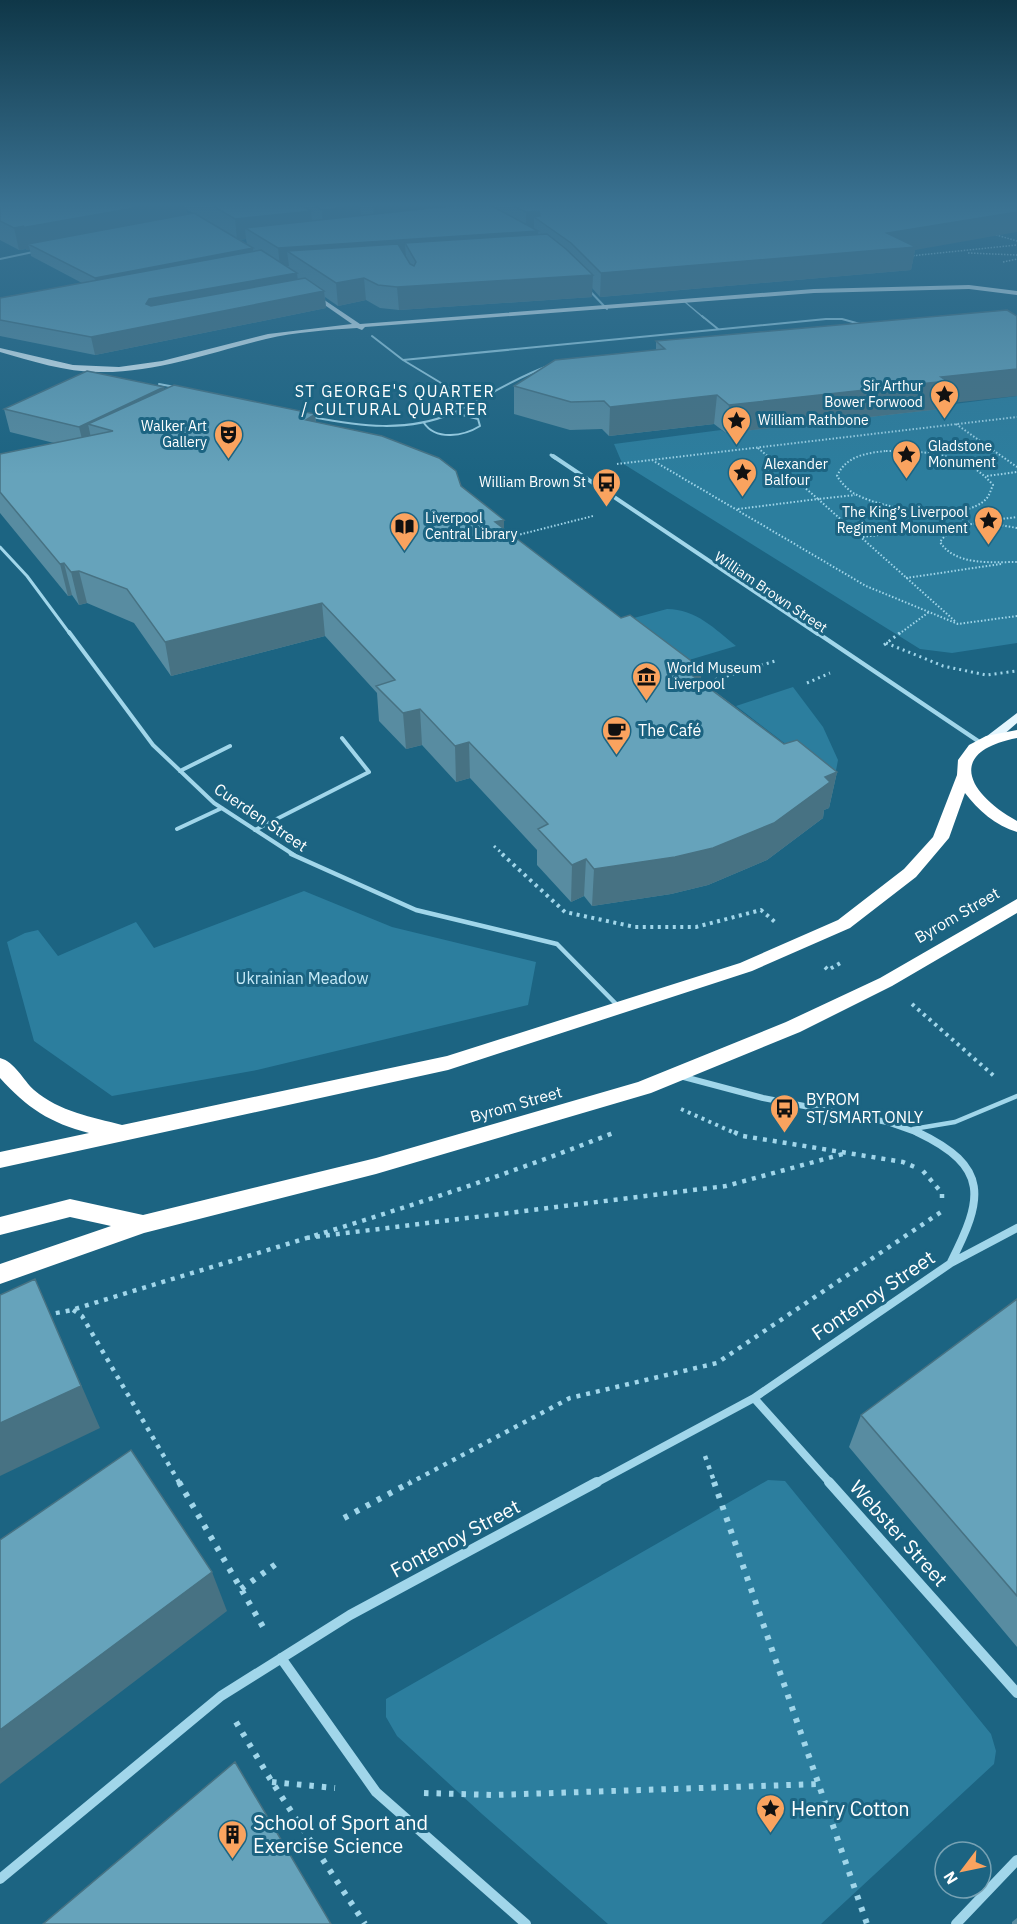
<svg xmlns="http://www.w3.org/2000/svg" width="1017" height="1924" font-family="'IBM Plex Sans',sans-serif">
<rect width="100%" height="100%" fill="#1c6482"/>
<!-- green -->
<path fill="#2c7e9e" d="M 1017,396 L 1017,643 L 952,653 L 920,649 L 622,463 L 614,444 L 721,430 L 726,433 Z
M 667,609 C 696,609 715,629 736,646 L 679,663 L 623,621 Z
M 793,687 L 823,727 L 838,760 L 834,781 L 736,706 Z
M 304,891 L 392,927 L 536,962 L 528,1005 L 257,1070 L 112,1096 L 34,1041 L 7,942 L 25,933 L 38,930 L 58,956 L 136,922 L 154,948 Z
M 768,1480 L 785,1481 L 991,1734 L 996,1751 L 994,1764 L 821,1924 L 608,1924 L 482,1814 L 397,1736 L 386,1717 L 386,1699 Z"/>
<g fill="none" stroke-linecap="round" stroke-linejoin="round">
<!-- path-far5 -->
<path stroke="#a1d6ea" stroke-width="1.5" stroke-dasharray="1.5 1.5" stroke-linecap="butt" d="M 993,234 L 1017,241
M 968,253 L 1017,255
M 910,256 L 1017,245
M 1003,262 L 1017,259"/>
<!-- path-far4 -->
<path stroke="#a1d6ea" stroke-width="2" stroke-dasharray="1.5 2" stroke-linecap="butt" d="M 956,424 L 1017,467
M 758,448 L 818,499 L 855,495
M 886,451 C 926,451 966,453 993,485 C 991,489 990,494 987,498 C 965,524 884,509 857,495 C 849,491 842,484 837,476 C 846,456 866,453 886,451 Z
M 652,460 L 866,586 L 958,624 L 1017,616
M 617,464 L 1017,417
M 987,476 L 1017,472
M 738,509 L 818,499 L 956,622
M 950,511 L 969,523
M 979,522 L 1017,517
M 1017,528 C 990,523 958,517 940,542 C 955,566 992,562 1017,562
M 510,537 L 593,516
M 863,537 L 959,525
M 906,578 L 1001,564
M 899,634 L 929,612"/>
<!-- path-far3 -->
<path stroke="#a1d6ea" stroke-width="3" stroke-dasharray="2 4" stroke-linecap="butt" d="M 886,643 L 943,666 L 986,675 L 1017,671
M 884,645 L 901,632
M 807,683 L 830,673
M 698,685 L 775,661
M 494,846 L 504,855"/>
<!-- path-far2 -->
<path stroke="#a1d6ea" stroke-width="4" stroke-dasharray="3 4.5" stroke-linecap="butt" d="M 502,854 L 565,912 L 635,927 L 696,927 L 761,910 L 775,922
M 825,967 L 828,970 L 842,962
M 912,1004 L 994,1076
M 681,1109 L 737,1134"/>
<!-- path-far1 -->
<path stroke="#a1d6ea" stroke-width="4.5" stroke-dasharray="4 6" stroke-linecap="butt" d="M 734,1132 L 743,1136 L 903,1162 L 917,1168
M 923,1171 L 942,1193 L 942,1202
M 306,1238 L 726,1186 L 843,1154
M 73,1310 L 82,1316 L 180,1484
M 46,1315 L 72,1310 C 253,1253 437,1203 613,1133
M 705,1456 L 715,1484
M 408,1484 L 570,1398 L 717,1363 L 941,1212"/>
<!-- path -->
<path stroke="#a1d6ea" stroke-width="6" stroke-dasharray="4.5 8" stroke-linecap="butt" d="M 179,1482 L 266,1632
M 714,1482 L 867,1924
M 344,1518 L 411,1482
M 241,1589 L 276,1564
M 236,1722 L 272,1782 L 365,1924
M 272,1782 L 335,1788
M 424,1793 L 494,1795 L 819,1784"/>
<!-- lane-far4 -->
<path stroke="#a1d6ea" stroke-width="1.5" d="M 685,302 L 704,318"/>
<!-- lane-far3 -->
<path stroke="#a1d6ea" stroke-width="2" d="M 702,316 L 718,329
M 372,336 L 403,360 L 451,389 L 452,413
M 403,360 L 826,319 L 842,319 L 860,324 L 860,327
M 159,384 L 175,387
M 312,417 C 359,426 407,433 453,413 C 485,398 514,378 548,366
M 424,423 C 436,441 464,436 480,426 L 478,419 L 454,413"/>
<!-- lane-far2 -->
<path stroke="#a1d6ea" stroke-width="3" d="M 0,547 L 27,576 L 70,634"/>
<!-- lane-far1 -->
<path stroke="#a1d6ea" stroke-width="4" d="M 69,632 L 153,745 L 214,803 L 294,855
M 180,771 L 230,746
M 177,829 L 222,808
M 255,830 L 369,772 L 342,738"/>
<!-- lane -->
<path stroke="#a1d6ea" stroke-width="4.5" d="M 291,854 L 416,910 L 557,944 L 618,1006
M 913,1129 L 955,1122 L 1017,1096"/>
<!-- street-far6 -->
<path stroke="#a1d6ea" stroke-width="2" d="M 0,259 L 38,251
M 586,287 L 607,309"/>
<!-- street-far5 -->
<path stroke="#a1d6ea" stroke-width="3" d="M 551,455 L 555,458"/>
<!-- street-far4 -->
<path stroke="#a1d6ea" stroke-width="4" d="M 553,456 L 818,634"/>
<!-- street-far3 -->
<path stroke="#a1d6ea" stroke-width="4.5" d="M 816,632 L 981,743"/>
<!-- street-far2 -->
<path stroke="#a1d6ea" stroke-width="6" d="M 680,1076 L 763,1098 L 887,1122 L 921,1134"/>
<!-- street-far1 -->
<path stroke="#a1d6ea" stroke-width="8" d="M 917,1132 C 991,1167 983,1199 951,1262
M 754,1398 L 831,1484
M 594,1484 L 754,1398 L 951,1263 L 1017,1228"/>
<!-- street -->
<path stroke="#a1d6ea" stroke-width="10" d="M 829,1482 L 1017,1693
M 281,1658 L 376,1792 L 526,1924
M 0,1879 L 221,1696 L 350,1615 L 597,1482
M 956,1924 L 1017,1860"/>
<!-- primary -->
<path fill="#e5f6fe" fill-rule="evenodd" d="M 969,285 L 1017,291 L 1017,295 L 969,289 L 814,293 L 365,327 L 362,330 L 357,328 C 327,330 296,332 266,339 C 211,352 157,373 99,372 C 65,372 32,361 0,352 L 0,348 L 73,365 L 119,367 L 162,361 L 268,334 L 352,324 L 306,292 L 308,289 L 360,324 L 814,289 Z
M 1017,713 L 1017,723 L 995,742 L 987,742 L 987,736 Z"/>
<!-- highway -->
<path fill="#fff" fill-rule="evenodd" d="M 1017,730 L 1017,738 C 945,752 968,794 1017,821 L 1017,832 C 996,826 978,810 965,793 L 949,838 L 916,877 L 850,928 L 752,971 L 448,1070 L 0,1168 L 0,1152 L 89,1133 C 50,1123 27,1108 0,1078 L 0,1058 C 15,1062 23,1080 34,1090 C 60,1112 92,1117 122,1125 L 447,1056 L 740,963 L 838,920 L 904,869 L 933,837 L 957,775 L 958,760 L 969,745 L 986,736 Z
M 1017,899 L 1017,913 L 892,986 L 800,1032 L 651,1093 L 376,1174 L 144,1233 L 0,1284 L 0,1264 L 111,1226 L 70,1217 L 0,1235 L 0,1217 L 70,1199 L 143,1215 L 376,1158 L 638,1082 L 786,1022 L 880,978 Z"/>
</g>
<!-- wall -->
<path fill="#588ca1" fill-rule="evenodd" d="M 0,206 L 1017,206 L 915,250 L 911,270 L 600,297 L 592,288 L 592,297 L 399,310 L 380,308 L 366,300 L 338,306 L 325,297 L 326,308 L 95,355 L 0,336 L 0,298 L 82,283 L 31,256 L 30,250 L 27,250 L 26,249 L 19,250 L 0,240 ZM 186,209 L 193,213 L 187,214 ZM 246,239 L 247,244 L 240,240 Z
M 656,341 L 942,404 L 941,409 L 726,433 L 714,424 L 609,436 L 602,429 L 570,430 L 514,414 L 514,386 L 656,350 Z
M 164,389 L 315,414 L 316,422 L 461,486 L 504,520 L 504,529 L 701,681 L 784,744 L 837,772 L 829,808 L 824,810 L 823,818 L 767,860 L 708,885 L 671,894 L 592,906 L 584,896 L 571,902 L 537,865 L 537,850 L 470,778 L 456,782 L 422,745 L 406,749 L 379,721 L 377,693 L 325,636 L 171,676 L 134,623 L 87,603 L 79,605 L 72,595 L 68,596 L 0,513 L 0,454 L 54,443 L 10,432 L 4,409 Z
M 1017,1299 L 1017,1647 L 849,1447 L 861,1415 Z
M 1017,1918 L 1017,1924 L 1012,1924 L 1012,1922 Z"/>
<!-- shaded-wall -->
<path fill="#477283" d="M 145,206 L 185,206 L 188,219 L 28,244 L 30,250 L 27,250 L 26,249 L 19,250 L 14,228 Z
M 356,206 L 360,206 L 362,226 L 323,231 L 322,210 Z
M 373,206 L 473,206 L 374,225 Z
M 311,211 L 313,232 L 245,228 L 246,239 L 237,240 L 235,219 Z
M 539,211 L 539,220 L 534,217 L 534,231 L 538,231 L 538,249 L 405,243 L 406,258 L 287,251 L 289,266 L 280,266 L 278,248 L 526,232 L 526,212 Z
M 1017,212 L 1017,232 L 915,250 L 911,270 L 600,297 L 601,273 L 887,233 Z
M 253,248 L 254,260 L 98,291 L 95,278 Z
M 297,273 L 299,290 L 150,321 L 146,304 L 149,299 Z
M 593,275 L 592,297 L 399,310 L 397,287 Z
M 364,278 L 366,300 L 338,306 L 336,283 Z
M 324,291 L 326,308 L 95,355 L 91,337 Z
M 1017,369 L 1017,396 L 942,404 L 941,409 L 726,433 L 729,405 L 941,377 Z
M 164,387 L 168,410 L 88,424 L 93,447 L 85,451 L 79,427 Z
M 717,395 L 714,424 L 609,436 L 610,407 Z
M 315,414 L 318,443 L 306,420 Z
M 504,520 L 504,552 L 495,522 Z
M 64,563 L 72,595 L 68,596 L 60,564 Z
M 79,571 L 87,603 L 79,605 L 71,572 Z
M 322,603 L 325,636 L 171,676 L 165,642 Z
M 702,669 L 698,704 L 689,673 Z
M 420,709 L 422,745 L 406,749 L 403,713 Z
M 469,742 L 470,778 L 456,782 L 455,746 Z
M 837,772 L 829,808 L 824,810 L 823,818 L 767,860 L 708,885 L 671,894 L 592,906 L 594,869 Z
M 586,859 L 584,896 L 571,902 L 572,865 Z
M 35,1279 L 100,1428 L 0,1476 L 0,1423 Z
M 212,1572 L 227,1611 L 0,1784 L 0,1730 Z"/>
<!-- building -->
<path fill="#66a3bb" stroke="#477283" stroke-width="1.5" d="M 0,206 L 145,206 L 21,228 L 24,226 L 14,228 L 0,221 Z
M 213,206 L 302,206 L 311,211 L 235,219 Z
M 314,206 L 356,206 L 322,210 Z
M 450,206 L 492,206 L 538,231 L 278,248 L 245,228 Z
M 513,206 L 1017,206 L 1017,212 L 887,233 L 916,247 L 601,273 L 571,243 L 534,217 L 540,216 L 539,211 L 526,212 Z
M 194,213 L 253,248 L 95,278 L 28,244 Z
M 547,234 L 566,249 L 593,275 L 397,287 L 378,285 L 364,278 L 336,283 L 287,251 L 398,244 L 410,264 L 414,266 L 416,262 L 405,243 Z
M 261,250 L 297,273 L 149,299 L 146,304 L 151,306 L 305,278 L 324,291 L 91,337 L 0,320 L 0,298 Z
M 1007,310 L 1017,316 L 1017,369 L 941,377 L 947,381 L 729,405 L 717,395 L 610,407 L 604,401 L 571,402 L 514,386 L 555,360 L 665,349 L 656,341 Z
M 87,371 L 164,387 L 79,427 L 4,409 Z
M 174,385 L 315,414 L 306,420 L 382,436 L 439,458 L 456,471 L 461,486 L 504,520 L 495,522 L 621,618 L 630,615 L 702,669 L 689,673 L 784,744 L 797,740 L 837,772 L 825,777 L 830,782 L 774,823 L 713,848 L 675,857 L 594,869 L 586,859 L 572,865 L 538,829 L 548,824 L 469,742 L 455,746 L 420,709 L 403,713 L 376,686 L 395,680 L 322,603 L 165,642 L 127,589 L 79,571 L 71,572 L 64,563 L 60,564 L 0,492 L 0,454 L 113,431 L 88,424 Z
M 35,1279 L 81,1386 L 0,1423 L 0,1295 Z
M 1017,1299 L 1017,1596 L 861,1415 Z
M 131,1450 L 212,1572 L 0,1730 L 0,1540 Z
M 235,1762 L 331,1924 L 43,1924 Z"/>
<!-- sky -->
<linearGradient id="sky" x2="0" y2="1"><stop stop-color="#0f3748"/><stop offset="0.43" stop-color="#3a7292"/><stop offset="1" stop-color="#3a7292" stop-opacity="0"/></linearGradient>
<rect width="1017" height="475" fill="url(#sky)"/>
<!-- icons -->
<defs>
<symbol id="sight-pin" viewBox="-11 -11 22 30"><path d="M0 17L-7.5 6A9.5 9.5 0 1 1 7.5 6Z" fill="#faa35f" stroke="#1c6482"/><path d="M0-6L1.8-2.2L6-1.7L2.9 1.2L3.7 5.4L0 3.3L-3.7 5.4L-2.9 1.2L-6-1.7L-1.8-2.2Z" fill="#111"/></symbol>
<symbol id="theatre-pin" viewBox="-11 -11 22 30"><path d="M0 17L-7.5 6A9.5 9.5 0 1 1 7.5 6Z" fill="#faa35f" stroke="#1c6482"/><path d="M-5-5.5Q0-4 5-5.5V0Q5 5 0 6Q-5 5-5 0ZM-3.3-2.5H-1v1.5H-3.3ZM1-2.5H3.3v1.5H1ZM-2.8 1Q0 5.5 2.8 1Z" fill="#111"/></symbol>
<symbol id="bus-pin" viewBox="-11 -11 22 30"><path d="M0 17L-7.5 6A9.5 9.5 0 1 1 7.5 6Z" fill="#faa35f" stroke="#1c6482"/><path d="M-5-6H5V4H4V6H2V4H-2V6H-4V4H-5ZM-3.5-4V0h7V-4ZM-3.5 1.2v1.5H-2V1.2ZM2 1.2v1.5H3.5V1.2Z" fill="#111"/></symbol>
<symbol id="library-pin" viewBox="-11 -11 22 30"><path d="M0 17L-7.5 6A9.5 9.5 0 1 1 7.5 6Z" fill="#faa35f" stroke="#1c6482"/><path d="M-6-4Q-3-5.5-.7-3.5V5Q-3 3-6 4ZM6-4Q3-5.5 .7-3.5V5Q3 3 6 4Z" fill="#111"/></symbol>
<symbol id="museum-pin" viewBox="-11 -11 22 30"><path d="M0 17L-7.5 6A9.5 9.5 0 1 1 7.5 6Z" fill="#faa35f" stroke="#1c6482"/><path d="M0-6L6-3V-2H-6V-3ZM-5-1h2V3h-2ZM-1-1h2V3h-2ZM3-1h2V3H3ZM-6 4H6V6H-6Z" fill="#111"/></symbol>
<symbol id="cafe-pin" viewBox="-11 -11 22 30"><path d="M0 17L-7.5 6A9.5 9.5 0 1 1 7.5 6Z" fill="#faa35f" stroke="#1c6482"/><path d="M-5.5-4.5H6V0H3Q3 3.5 0 3.5H-2.5Q-5.5 3.5-5.5 0ZM3-3.2v2h1.7v-2ZM-6 4.5H4V6H-6Z" fill="#111"/></symbol>
<symbol id="building-pin" viewBox="-11 -11 22 30"><path d="M0 17L-7.5 6A9.5 9.5 0 1 1 7.5 6Z" fill="#faa35f" stroke="#1c6482"/><path d="M-4-6H4V6H1V3H-1V6H-4ZM-2.5-4.3h1.7v1.8h-1.7ZM.8-4.3h1.7v1.8H.8ZM-2.5-1h1.7V.8h-1.7ZM.8-1h1.7V.8H.8Z" fill="#111"/></symbol>
</defs>
<g fill-rule="evenodd">
<use href="#sight-pin" x="928" y="378" width="33" height="45"/>
<use href="#sight-pin" x="720" y="404" width="33" height="45"/>
<use href="#theatre-pin" x="212" y="418" width="33" height="45"/>
<use href="#sight-pin" x="890" y="438" width="33" height="45"/>
<use href="#sight-pin" x="726" y="456" width="33" height="45"/>
<use href="#bus-pin" x="590" y="466" width="33" height="45"/>
<use href="#sight-pin" x="972" y="504" width="33" height="45"/>
<use href="#library-pin" x="388" y="510" width="33" height="45"/>
<use href="#museum-pin" x="630" y="660" width="33" height="45"/>
<use href="#cafe-pin" x="600" y="714" width="33" height="45"/>
<use href="#bus-pin" x="768" y="1092" width="33" height="45"/>
<use href="#sight-pin" x="754" y="1792" width="33" height="45"/>
<use href="#building-pin" x="216" y="1818" width="33" height="45"/>
</g>
<g text-anchor="middle" dominant-baseline="central" stroke-width="6" stroke-linejoin="round" paint-order="stroke">
<!-- far-poi labels -->
<g font-size="14" fill="#fff" stroke="#1c6482" text-anchor="start">
<text x="923" y="386" text-anchor="end">Sir Arthur<tspan x="923" dy="16">Bower Forwood</tspan></text>
<text x="758" y="420">William Rathbone</text>
<text x="207" y="426" text-anchor="end">Walker Art<tspan x="207" dy="16">Gallery</tspan></text>
<text x="928" y="446">Gladstone<tspan x="928" dy="16">Monument</tspan></text>
<text x="764" y="464">Alexander<tspan x="764" dy="16">Balfour</tspan></text>
<text x="586" y="482" text-anchor="end">William Brown St</text>
<text x="968" y="512" text-anchor="end">The King’s Liverpool<tspan x="968" dy="16">Regiment Monument</tspan></text>
<text x="425" y="518">Liverpool<tspan x="425" dy="16">Central Library</tspan></text>
<text x="667" y="668">World Museum<tspan x="667" dy="16">Liverpool</tspan></text>
</g>
<!-- far-street labels -->
<g font-size="14" fill="#fff" stroke="#1c6482">
<text transform="translate(771 592) rotate(34)">William Brown Street</text>
</g>
<!-- far-quarter labels -->
<g font-size="16" letter-spacing="1.5" fill="#fff" stroke="#1c6482">
<text x="395" y="391">ST GEORGE'S QUARTER<tspan x="395" dy="18">/ CULTURAL QUARTER</tspan></text>
</g>
<!-- poi labels -->
<g font-size="16" fill="#fff" stroke="#1c6482" text-anchor="start">
<text x="638" y="730">The Café</text>
<text x="806" y="1099">BYROM<tspan x="806" dy="18">ST/SMART ONLY</tspan></text>
</g>
<!-- street labels -->
<g font-size="16" fill="#fff" stroke="#1c6482">
<text transform="translate(261 817) rotate(34)">Cuerden Street</text>
<text transform="translate(957 915) rotate(-30)">Byrom Street</text>
<text transform="translate(516 1104) rotate(-16)">Byrom Street</text>
</g>
<!-- park labels -->
<g font-size="16" fill="#c6eaf7" stroke="#1c6482">
<text x="302" y="978">Ukrainian Meadow</text>
</g>
<!-- near-street labels -->
<g font-size="20" fill="#fff" stroke="#1c6482">
<text transform="translate(873 1295) rotate(-34)">Fontenoy Street</text>
<text transform="translate(899 1533) rotate(48)">Webster Street</text>
<text transform="translate(455 1538) rotate(-28)">Fontenoy Street</text>
</g>
<!-- near-poi labels -->
<g font-size="20" fill="#fff" stroke="#1c6482" text-anchor="start">
<text x="791" y="1808">Henry Cotton</text>
<text x="253" y="1822">School of Sport and<tspan x="253" dy="23">Exercise Science</tspan></text>
</g>
</g>
<!-- north arrow -->
<g transform="translate(963 1870) rotate(238)"><circle r="28" fill="#1c6482" stroke="#77a2b4" stroke-width="1.5"/>
<path d="M0-4.5L10 22L0 15L-10 22Z" fill="#faa35f"/>
<text y="-9" font-size="16" font-weight="bold" text-anchor="middle" fill="#ffffff">N</text>
</g>
</svg>
